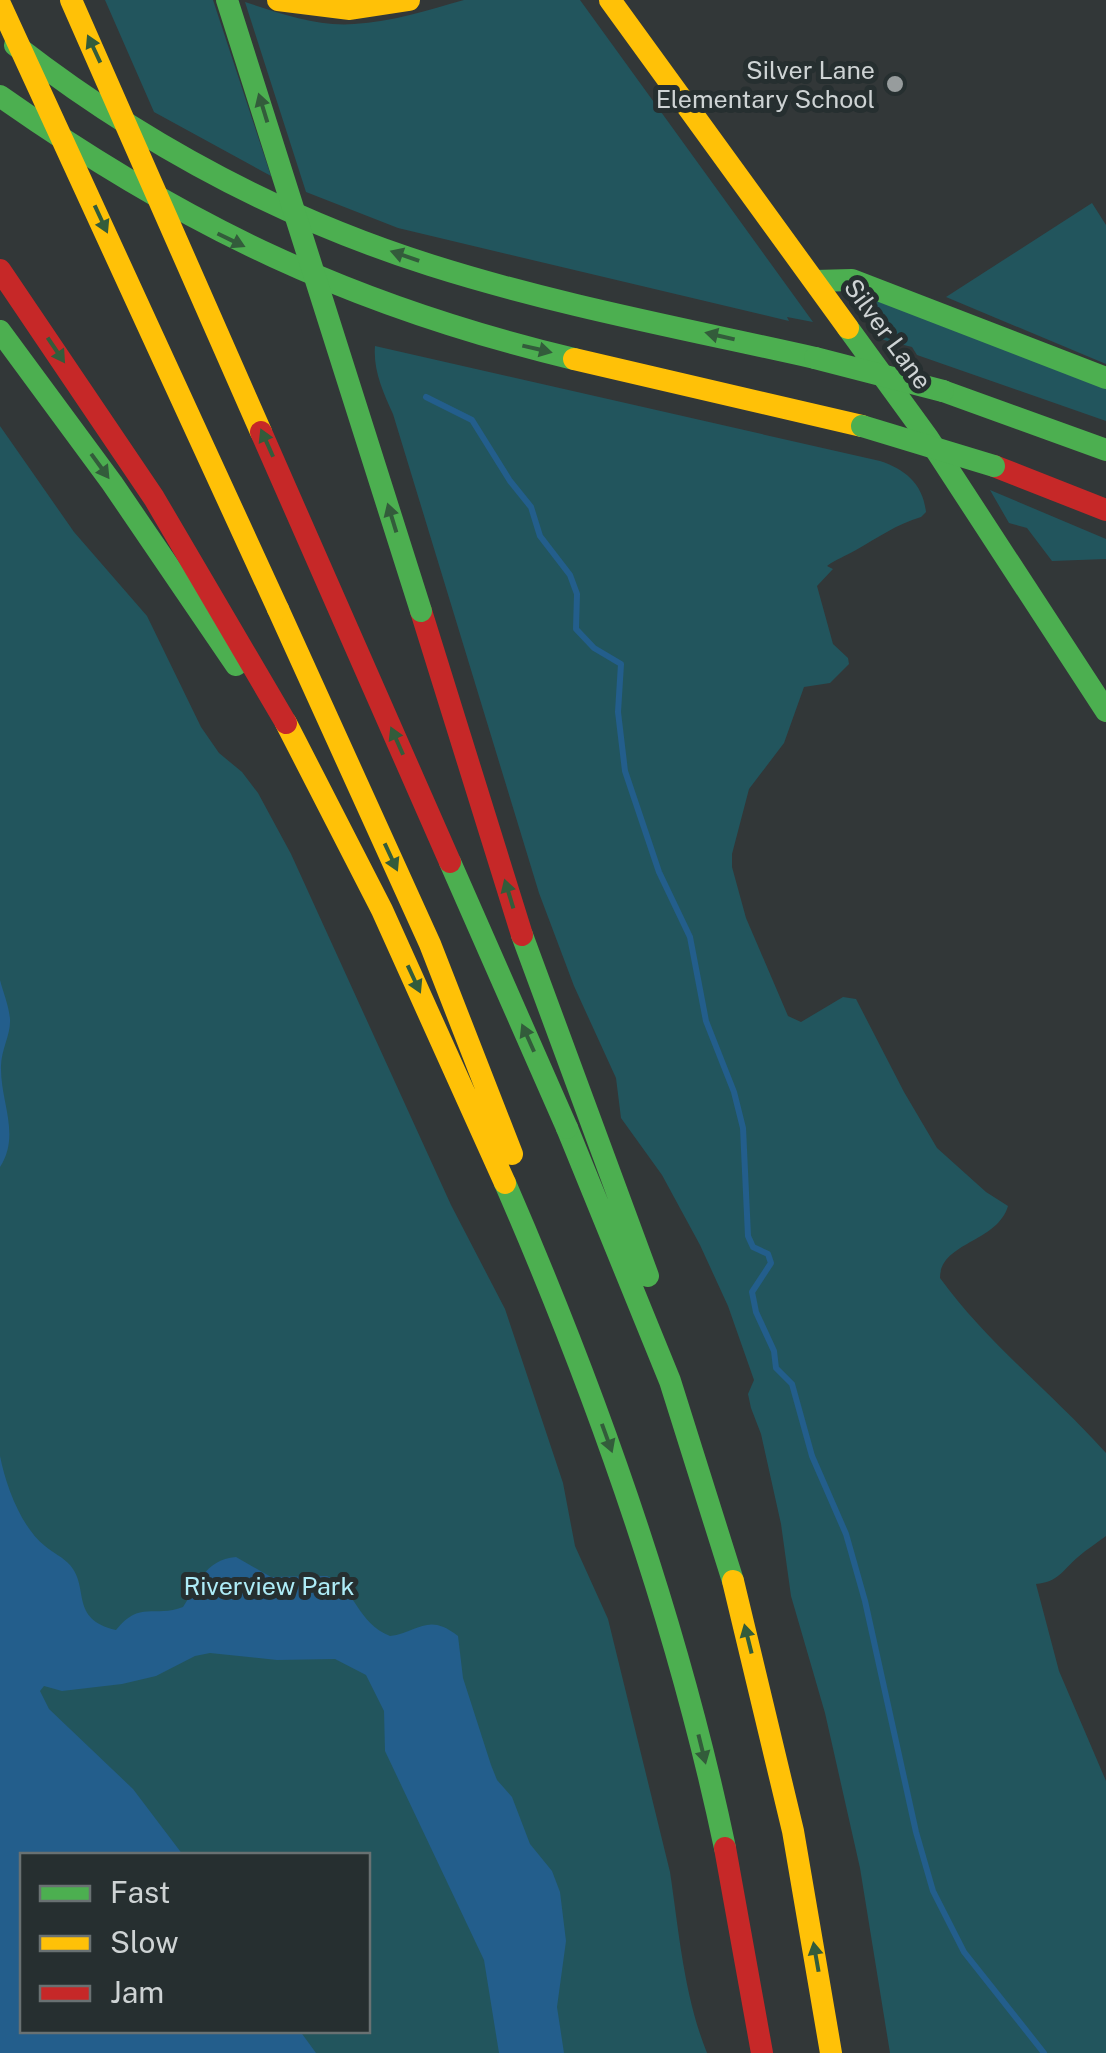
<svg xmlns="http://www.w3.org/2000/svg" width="1106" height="2053" font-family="'Public Sans',sans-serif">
<rect width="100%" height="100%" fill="#323738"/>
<!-- green -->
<path fill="#22555d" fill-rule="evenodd" d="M 105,0 L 213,0 L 271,176 L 154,112 Z
M 464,0 L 580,0 L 813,322 L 787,317 L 789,321 L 398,228 L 306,192 L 245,2 C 279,13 318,27 354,24 C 392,22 428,10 464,0 Z
M 1092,203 L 1106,225 L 1106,364 L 946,297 Z
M 873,296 L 1106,388 L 1106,421 L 917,355 L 912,347 L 880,339 L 860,312 L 862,305 Z
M 375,346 L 880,461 C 905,469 923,484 926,512 L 921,517 C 897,524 877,538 856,550 C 846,556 836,559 827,566 L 833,569 L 817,586 L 833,644 L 848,658 L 849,664 L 830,683 L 804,687 L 784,743 L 749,789 L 732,854 L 732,867 L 746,918 L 788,1016 L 801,1022 L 843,997 L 856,999 L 904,1092 L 937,1148 L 986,1192 L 1008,1206 C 997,1243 940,1242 940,1278 C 988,1344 1052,1393 1106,1453 L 1106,1536 C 1097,1543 1087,1549 1078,1557 C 1062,1571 1058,1582 1036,1584 L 1059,1671 L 1106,1781 L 1106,2053 L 890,2053 L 860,1868 L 825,1713 L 791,1596 L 781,1524 L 761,1434 L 751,1408 L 748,1394 L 754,1380 L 728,1306 L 700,1245 L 662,1175 L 621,1118 L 616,1078 L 574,986 L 539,893 L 393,414 C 383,392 373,370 375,346 Z
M 0,426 L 74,532 L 147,616 L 201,727 L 219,753 L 242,772 L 258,793 L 291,854 L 451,1205 L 505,1309 L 563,1483 L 575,1546 L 608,1619 L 670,1872 C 679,1932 684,1996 707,2053 L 0,2053 ZM 22,1856 L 368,1856 L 368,2030 L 22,2030 Z
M 990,490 L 1106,539 L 1106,559 L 1052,561 L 1027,528 L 1009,523 Z"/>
<!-- water -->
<path fill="#235e8c" d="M 0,980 C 3,992 9,1006 10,1019 C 11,1034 1,1050 1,1066 C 0,1102 21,1134 0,1167 Z
M 0,1456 C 6,1486 21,1527 45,1546 C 53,1553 63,1557 70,1565 C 90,1588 69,1619 116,1630 C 140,1600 154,1618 183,1607 C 198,1585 204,1560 236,1557 L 271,1577 L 327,1576 C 356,1589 357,1623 390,1636 C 419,1632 428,1612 458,1636 L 463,1678 L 491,1765 L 497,1780 L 512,1797 L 530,1844 L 552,1871 L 560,1892 L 566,1941 L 557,2007 L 564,2053 L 499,2053 L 484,1960 L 385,1751 L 384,1711 L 366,1675 L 335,1659 L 277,1660 L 210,1653 L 195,1656 L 156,1676 L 122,1684 L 62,1691 L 44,1686 L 40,1691 L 49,1709 L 133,1789 L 183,1855 L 22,1856 L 22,2030 L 300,2031 L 316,2053 L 0,2053 Z"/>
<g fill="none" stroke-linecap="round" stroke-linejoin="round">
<!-- stream -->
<path stroke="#235e8c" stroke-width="6" d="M 426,397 L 472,420 L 510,481 L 531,507 L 540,536 L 570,575 L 577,594 L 576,629 L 594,648 L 621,664 L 618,712 L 625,771 L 659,872 L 690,937 L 706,1021 L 734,1092 L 743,1128 L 748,1236 L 753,1247 L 768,1254 L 771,1263 L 752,1292 L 756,1312 L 774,1351 L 776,1368 L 792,1384 L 812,1456 L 846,1534 L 865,1601 L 916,1832 L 933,1891 L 964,1952 L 1044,2053"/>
<!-- fast -->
<path stroke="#4caf50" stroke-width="22" d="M 15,45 C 140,142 279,217 430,265 C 556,305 686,329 815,358
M 0,96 C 186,227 353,306 574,359
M 815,281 L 852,280 L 1106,378
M 848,328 L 928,438 L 1106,711
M 0,331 L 112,483 L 236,665
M 943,391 L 1106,450
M 522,935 L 648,1276
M 567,1128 L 670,1381 L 733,1581
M 505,1183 C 598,1397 677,1620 725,1848"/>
<!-- slow -->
<path stroke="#ffc107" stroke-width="22" d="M 278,0 L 350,9 L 409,0
M 610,0 L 848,328
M 574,359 L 862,426
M 278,609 L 430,944 L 512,1154
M 286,723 L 382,910 L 505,1183
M 733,1581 L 793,1831 L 831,2053"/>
<!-- jam -->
<path stroke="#c62828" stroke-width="22" d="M 0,270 L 154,498 L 286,723
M 994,466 L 1106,510
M 421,611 L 522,935
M 725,1848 L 762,2053"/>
<!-- fast-bridge -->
<path stroke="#4caf50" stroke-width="22" d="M 227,0 L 421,611
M 815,358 L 943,391
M 862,426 L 994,466
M 450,862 L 567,1128"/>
<!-- slow-bridge -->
<path stroke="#ffc107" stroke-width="22" d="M 71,0 L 261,432
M 0,4 L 278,609"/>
<!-- jam-bridge -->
<path stroke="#c62828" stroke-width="22" d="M 261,432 L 450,862"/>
</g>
<!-- one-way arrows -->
<defs><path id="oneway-solid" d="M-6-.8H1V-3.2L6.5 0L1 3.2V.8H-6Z" transform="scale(2.5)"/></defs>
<g fill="#335c3b">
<use href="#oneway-solid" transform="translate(94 49) rotate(-115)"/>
<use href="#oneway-solid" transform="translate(263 108) rotate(-107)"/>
<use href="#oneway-solid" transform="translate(101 219) rotate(65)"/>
<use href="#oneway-solid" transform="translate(231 240) rotate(26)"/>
<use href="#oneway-solid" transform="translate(405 256) rotate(-161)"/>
<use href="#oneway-solid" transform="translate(720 336) rotate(-167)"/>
<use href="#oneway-solid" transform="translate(537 349) rotate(13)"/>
<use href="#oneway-solid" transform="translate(56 350) rotate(56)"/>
<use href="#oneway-solid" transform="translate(267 443) rotate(-114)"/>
<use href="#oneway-solid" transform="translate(100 466) rotate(54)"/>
<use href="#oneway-solid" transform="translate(392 518) rotate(-107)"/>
<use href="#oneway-solid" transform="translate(397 741) rotate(-114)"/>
<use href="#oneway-solid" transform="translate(391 857) rotate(65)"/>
<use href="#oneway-solid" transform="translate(509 894) rotate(-107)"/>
<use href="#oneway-solid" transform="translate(414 979) rotate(65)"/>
<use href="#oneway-solid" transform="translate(528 1038) rotate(-114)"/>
<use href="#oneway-solid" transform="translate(607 1438) rotate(70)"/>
<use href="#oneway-solid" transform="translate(748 1639) rotate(-104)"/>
<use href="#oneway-solid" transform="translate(702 1749) rotate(76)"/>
<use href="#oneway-solid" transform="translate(816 1957) rotate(-100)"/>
</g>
<!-- markers -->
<circle fill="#979c9d" stroke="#262f30" stroke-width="4" cx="895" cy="84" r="10"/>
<g text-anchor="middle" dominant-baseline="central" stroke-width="10" stroke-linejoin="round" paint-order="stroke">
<!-- poi labels -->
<g font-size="25" fill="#ced3d4" stroke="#262f30" text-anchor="end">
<text x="875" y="70">Silver Lane<tspan x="875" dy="29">Elementary School</tspan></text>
</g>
<!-- street labels -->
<g font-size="25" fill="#ced3d4" stroke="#262f30">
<text transform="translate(888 334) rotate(54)">Silver Lane</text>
</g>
<!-- park labels -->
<g font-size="25" fill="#aeecf7" stroke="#262f30">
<text x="269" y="1586">Riverview Park</text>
</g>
</g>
<!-- legend -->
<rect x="20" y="1853" width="350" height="180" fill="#262f30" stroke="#697172" stroke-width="2.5"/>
<rect x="40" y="1886" width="50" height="15" fill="#4caf50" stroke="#697172" stroke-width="2.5"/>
<text x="110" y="1903" font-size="30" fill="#ced3d4">Fast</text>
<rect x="40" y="1936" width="50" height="15" fill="#ffc107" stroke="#697172" stroke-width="2.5"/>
<text x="110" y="1953" font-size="30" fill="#ced3d4">Slow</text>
<rect x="40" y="1986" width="50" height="15" fill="#c62828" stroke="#697172" stroke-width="2.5"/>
<text x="110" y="2003" font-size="30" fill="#ced3d4">Jam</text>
</svg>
